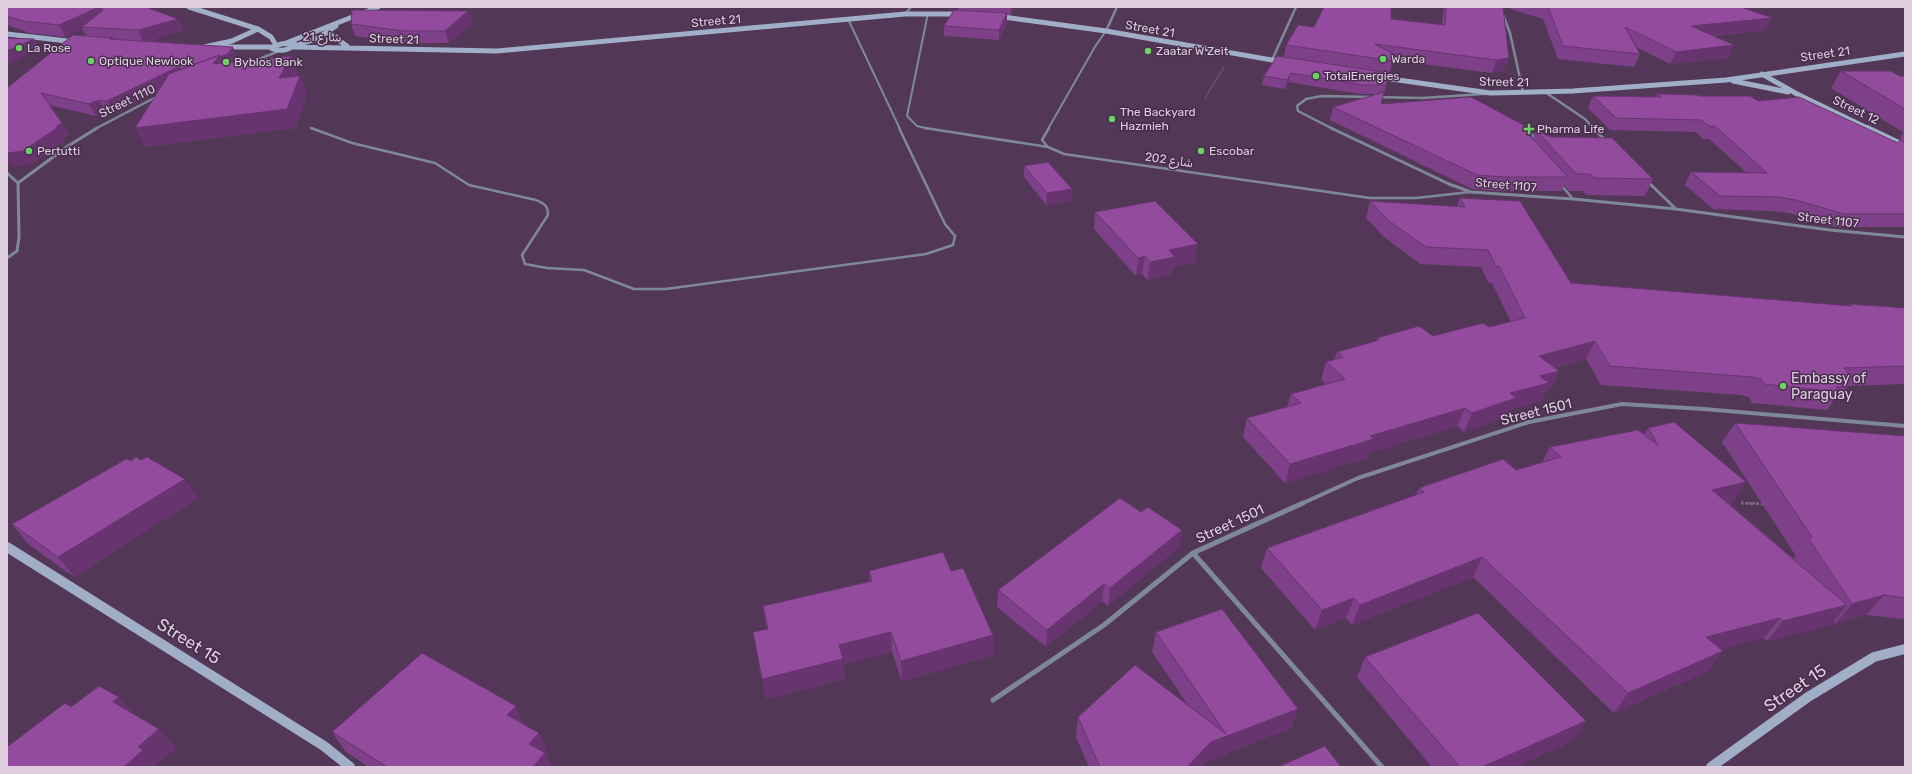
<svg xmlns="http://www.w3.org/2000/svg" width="1912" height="774" font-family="Rubik,Cairo,sans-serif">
<rect width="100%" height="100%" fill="#523856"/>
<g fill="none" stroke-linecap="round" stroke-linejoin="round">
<!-- path-far2 -->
<path stroke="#7e6781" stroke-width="1.5" stroke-dasharray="1 1" stroke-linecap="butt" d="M 1205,98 L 1224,67"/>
<!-- path-far1 -->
<path stroke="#7e6781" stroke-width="2.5" stroke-dasharray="2 2" stroke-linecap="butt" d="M 1741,503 L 1765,504"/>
<!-- path -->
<path stroke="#7e6781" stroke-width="3" stroke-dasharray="2.5 2.5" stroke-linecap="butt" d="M 1741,503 L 1765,504"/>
<!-- lane-far1 -->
<path stroke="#7f8898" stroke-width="2" d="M 928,13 L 907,116 L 917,126 L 929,129
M 905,14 L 911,7
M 848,19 L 900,129
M 311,128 L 313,129
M 1048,129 L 1096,45 L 1106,31"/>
<!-- lane -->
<path stroke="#7f8898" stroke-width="2.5" d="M 311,128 L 352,143 L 435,163 L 469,185 L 536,200 C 544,204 548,205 548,215 L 522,255 L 525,264 L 547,268 L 584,270 L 634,289 L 666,289 L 926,254 L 953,245 L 955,236 L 945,224 L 899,128
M 925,128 L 1048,147
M 1049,128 L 1042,140 L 1048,147 L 1064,154 L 1370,198 L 1416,198 L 1470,192
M 1528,130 L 1535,138 L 1534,140
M 1561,185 L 1573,199"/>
<!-- street-far3 -->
<path stroke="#7f8898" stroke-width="2.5" d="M 1500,7 L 1510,33 L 1523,92
M 1106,31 L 1117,7
M 1272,60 L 1296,7
M 254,61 L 279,51
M 1545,92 L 1585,119 L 1594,129
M 95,129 L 158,96
M 1333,129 L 1298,111 L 1297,106 L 1306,99 L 1322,96 L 1422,98 L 1484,94"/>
<!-- street-far2 -->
<path stroke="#7f8898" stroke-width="3" d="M 1331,128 L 1449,184 L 1471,192 L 1573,199 L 1676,209 L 1830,230 L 1905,237
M 1593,128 L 1607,142
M 7,173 L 18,183 L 19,237 L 17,251 L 7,258
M 1648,182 L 1676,209
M 18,183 L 68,146 L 97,128"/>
<!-- street-far1 -->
<path stroke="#7f8898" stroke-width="4" d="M 1301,504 L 1358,478 L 1529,422 L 1622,404 L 1704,409 L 1905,426"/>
<!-- street -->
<path stroke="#7f8898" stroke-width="5" d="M 1193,553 L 1382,767
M 993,700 L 1104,625 L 1193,553 L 1303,503"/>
<!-- secondary-far2 -->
<path stroke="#a0aec8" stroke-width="5" d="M 189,7 L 258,29 L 271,37 L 276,45
M 996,16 L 1106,31 L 1283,62
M 328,33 L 347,46
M 7,34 L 76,42
M 286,43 L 378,7
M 291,43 L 295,44 C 289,51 279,52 271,48 L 281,44 Z
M 298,45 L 318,38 L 336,26
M 204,47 L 232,41 L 258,29
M 219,47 L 273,47
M 293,47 L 497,51 L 905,14 L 961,14
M 1762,74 L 1797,94 L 1869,129
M 1377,77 L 1490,93 L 1573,91 L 1726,80 L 1905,54
M 1733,81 L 1788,92"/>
<!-- secondary-far1 -->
<path stroke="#a0aec8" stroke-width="6" d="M 1867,128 L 1905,146"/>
<!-- secondary -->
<path stroke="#a0aec8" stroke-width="10" d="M 7,547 L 324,746 L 350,767
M 1711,767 L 1808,697 L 1874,657 L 1905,649"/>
</g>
<!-- wall -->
<path fill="#7e4088" d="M 7,7 L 146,7 L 184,30 L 145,42 L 238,59 L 236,62 L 291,56 L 299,74 L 298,76 L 307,94 L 295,128 L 145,147 L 158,91 L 114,113 L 106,112 L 96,116 L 49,105 L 62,123 L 69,135 L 63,139 L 64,141 L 31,164 L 11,166 L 7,159 L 7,88 L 86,36 L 82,29 L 65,37 L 30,33 L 7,25 Z
M 958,7 L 1014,7 L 1010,15 L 1007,15 L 1007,23 L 999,40 L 944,36 L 944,26 L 958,10 Z
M 1444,7 L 1503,7 L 1504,70 L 1492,73 L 1393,60 L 1381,104 L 1529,132 L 1531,137 L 1533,139 L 1536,130 L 1551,137 L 1653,179 L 1645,196 L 1586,195 L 1583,191 L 1569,191 L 1564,185 L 1562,191 L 1498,191 L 1472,189 L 1330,120 L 1333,107 L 1377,94 L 1360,94 L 1289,82 L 1285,89 L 1262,85 L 1264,76 L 1284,57 L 1286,45 L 1314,27 L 1391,19 L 1442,25 Z
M 1505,7 L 1741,7 L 1766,30 L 1712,36 L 1728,58 L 1670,64 L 1636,47 L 1640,54 L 1634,67 L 1558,59 L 1543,19 Z
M 468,11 L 472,23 L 449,43 L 407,43 L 355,36 L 351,24 Z
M 1841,71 L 1905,76 L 1905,227 L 1836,227 L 1789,213 L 1771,211 L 1713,209 L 1685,185 L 1691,172 L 1746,172 L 1709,139 L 1703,139 L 1696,132 L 1610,130 L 1588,108 L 1593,96 L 1656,97 L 1657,94 L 1699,96 L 1758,101 L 1898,143 L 1903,132 L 1831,88 Z
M 1024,166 L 1072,189 L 1071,201 L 1046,205 L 1024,177 Z
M 1460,198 L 1571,283 L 1849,306 L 1850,304 L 1905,308 L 1905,384 L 1848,386 L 1840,397 L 1836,397 L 1827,410 L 1752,403 L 1749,397 L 1741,395 L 1601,385 L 1586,359 L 1554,368 L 1559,371 L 1550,389 L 1545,391 L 1541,401 L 1512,409 L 1508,417 L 1464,432 L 1457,426 L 1369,453 L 1367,458 L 1285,483 L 1243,437 L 1247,418 L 1287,407 L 1291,394 L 1325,384 L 1321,380 L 1326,362 L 1334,359 L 1337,352 L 1376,341 L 1377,338 L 1433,336 L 1489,327 L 1511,322 L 1492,283 L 1489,283 L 1481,267 L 1420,264 L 1384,237 L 1366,218 L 1370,201 L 1457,207 Z
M 1095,212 L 1195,262 L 1173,267 L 1172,274 L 1147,280 L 1142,274 L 1136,276 L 1094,229 Z
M 1735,423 L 1905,436 L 1905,619 L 1866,615 L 1835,624 L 1833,621 L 1831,625 L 1767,641 L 1764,638 L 1721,649 L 1708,671 L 1614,713 L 1473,577 L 1352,625 L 1346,618 L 1315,630 L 1261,568 L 1267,548 L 1416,495 L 1419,488 L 1516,470 L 1542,462 L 1550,447 L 1644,434 L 1648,428 L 1733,502 L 1728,503 L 1794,559 L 1796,556 L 1722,442 Z
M 141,460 L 198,498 L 74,577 L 28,544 L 12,524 L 131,461 Z
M 1141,512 L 1182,530 L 1179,547 L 1108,606 L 1102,601 L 1046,647 L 997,607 L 998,590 Z
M 869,571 L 951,571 L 993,655 L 902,681 L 892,652 L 844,664 L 845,679 L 766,699 L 767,629 L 763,606 L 870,581 Z
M 1156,632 L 1298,709 L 1291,728 L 1206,762 L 1201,767 L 1089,767 L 1076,737 L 1078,717 L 1188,705 L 1152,652 Z
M 1365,657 L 1573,741 L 1514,767 L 1432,767 L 1357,677 Z
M 525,725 L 539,733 L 548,753 L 546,754 L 552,767 L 369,767 L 346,752 L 332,732 Z"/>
<!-- shaded-wall -->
<path fill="#67346f" d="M 99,7 L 101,7 L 106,17 L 82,27 L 82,29 L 65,37 L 59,25 Z
M 1011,7 L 1014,7 L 1010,15 Z
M 468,11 L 472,23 L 449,43 L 445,31 Z
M 1007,13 L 1007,23 L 999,40 L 999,30 Z
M 1772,18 L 1766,30 L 1686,38 L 1691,26 Z
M 178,19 L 184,30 L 143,42 L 138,30 Z
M 34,39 L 40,49 L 7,64 L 7,51 Z
M 1734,45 L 1728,58 L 1670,64 L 1676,52 Z
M 233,47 L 238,59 L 233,65 L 181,80 L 114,113 L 107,101 L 182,65 L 220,55 Z
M 291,56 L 299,74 L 287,97 L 279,78 Z
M 1509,58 L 1504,70 L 1492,73 L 1496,60 Z
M 1291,73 L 1289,82 L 1285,89 L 1287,80 Z
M 300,76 L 307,94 L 295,128 L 145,147 L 135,128 Z
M 99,100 L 106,112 L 96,116 L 89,104 Z
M 62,123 L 69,135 L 63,139 L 64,141 L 31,164 L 11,166 L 7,159 L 7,153 L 56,127 Z
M 1072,189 L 1071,201 L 1046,205 L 1047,193 Z
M 1198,244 L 1195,262 L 1173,267 L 1172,274 L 1147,280 L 1150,262 L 1169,250 Z
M 1145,256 L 1142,274 L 1136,276 L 1138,258 Z
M 1595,341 L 1586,359 L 1531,374 L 1539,356 Z
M 1559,371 L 1550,389 L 1545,391 L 1541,401 L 1512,409 L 1508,417 L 1464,432 L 1472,413 L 1510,393 L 1540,376 Z
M 1465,408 L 1457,426 L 1369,453 L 1367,458 L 1285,483 L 1290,464 L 1370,436 Z
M 185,479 L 198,498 L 74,577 L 58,557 Z
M 1746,482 L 1733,502 L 1700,509 L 1712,490 Z
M 1182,530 L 1179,547 L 1108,606 L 1110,588 Z
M 1482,557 L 1473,577 L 1352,625 L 1360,605 Z
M 1104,584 L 1102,601 L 1046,647 L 1047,630 Z
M 1884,595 L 1866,615 L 1835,624 L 1852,604 Z
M 1354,598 L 1346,618 L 1315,630 L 1322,610 Z
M 1847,605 L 1831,625 L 1767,641 L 1783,621 Z
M 1780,618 L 1764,638 L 1692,657 L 1706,637 Z
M 891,632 L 892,652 L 844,664 L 845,679 L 766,699 L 762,679 L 839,645 Z
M 993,635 L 993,655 L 902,681 L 901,661 Z
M 1723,651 L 1708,671 L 1614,713 L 1628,693 Z
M 119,697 L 136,717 L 113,702 Z
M 516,706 L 525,726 L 507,715 Z
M 1298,709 L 1291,728 L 1206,762 L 1201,767 L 1187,767 L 1211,742 Z
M 1586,721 L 1573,741 L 1514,767 L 1482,767 Z
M 159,729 L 176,748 L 156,765 L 158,767 L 124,767 L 138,747 Z
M 539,733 L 548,753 L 546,754 L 552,767 L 533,767 L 529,744 Z"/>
<!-- building -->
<path fill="#934b9e" stroke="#67346f" d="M 7,7 L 99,7 L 59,25 L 23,21 L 7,16 Z
M 101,7 L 146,7 L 178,19 L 138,30 L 82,27 L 103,10 Z
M 1324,7 L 1391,7 L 1391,19 L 1445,25 L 1446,7 L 1503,7 L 1509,58 L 1496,60 L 1375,44 L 1395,55 L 1393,61 L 1286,45 L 1298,25 L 1314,27 Z
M 1548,7 L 1741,7 L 1772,18 L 1691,26 L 1734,45 L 1676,52 L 1625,27 L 1640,54 L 1563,46 Z
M 352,10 L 468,11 L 445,31 L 403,31 L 351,24 Z
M 954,10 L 1007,13 L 999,30 L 944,26 Z
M 73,35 L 114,38 L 109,39 L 233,47 L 228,54 L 220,57 L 220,55 L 178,70 L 182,65 L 107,101 L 99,100 L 89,104 L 41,93 L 62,123 L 56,127 L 57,128 L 23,151 L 7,153 L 7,88 Z
M 7,38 L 34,39 L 7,51 Z
M 220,55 L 213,64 L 291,56 L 279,78 L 300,76 L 287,109 L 135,128 L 169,74 Z
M 1277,56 L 1390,73 L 1386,85 L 1363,85 L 1291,73 L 1287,80 L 1264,76 Z
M 1841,71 L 1890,71 L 1900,76 L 1905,76 L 1905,109 Z
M 1384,92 L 1381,104 L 1471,97 L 1531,129 L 1529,132 L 1531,137 L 1568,177 L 1503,177 L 1477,175 L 1333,107 Z
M 1657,94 L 1697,95 L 1699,96 L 1750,96 L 1758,101 L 1799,97 L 1898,143 L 1900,140 L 1905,143 L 1905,214 L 1844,214 L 1796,200 L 1779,197 L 1720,196 L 1691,172 L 1767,173 L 1715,126 L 1709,126 L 1701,120 L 1616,118 L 1593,96 L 1661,97 Z
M 1536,130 L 1551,137 L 1612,138 L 1653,179 L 1594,178 L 1590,174 L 1576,174 Z
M 1048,162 L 1072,189 L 1047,193 L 1024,166 Z
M 1460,198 L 1520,201 L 1571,283 L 1852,306 L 1850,304 L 1905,308 L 1905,366 L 1844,368 L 1853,379 L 1834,377 L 1842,387 L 1836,387 L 1840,392 L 1764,384 L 1761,379 L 1752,377 L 1610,366 L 1595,341 L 1539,356 L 1559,371 L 1540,376 L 1549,383 L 1510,393 L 1516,398 L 1472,413 L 1465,408 L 1370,436 L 1374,439 L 1290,464 L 1247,418 L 1301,403 L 1291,394 L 1345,379 L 1326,362 L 1343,357 L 1337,352 L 1379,340 L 1377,338 L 1419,326 L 1433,336 L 1483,323 L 1489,327 L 1525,318 L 1499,266 L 1496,266 L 1488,250 L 1426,247 L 1389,221 L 1370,201 L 1465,207 Z
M 1155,201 L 1198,244 L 1169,250 L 1175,257 L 1150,262 L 1145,256 L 1138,258 L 1095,212 Z
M 1674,422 L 1746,482 L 1712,490 L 1847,605 L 1783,621 L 1780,618 L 1706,637 L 1723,651 L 1628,693 L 1482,557 L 1360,605 L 1354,598 L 1322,610 L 1267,548 L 1424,492 L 1419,488 L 1503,459 L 1516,470 L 1561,457 L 1550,447 L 1638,430 L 1658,445 L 1648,428 Z
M 1735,423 L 1905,436 L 1905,598 L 1884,595 L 1852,604 L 1809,539 L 1812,537 Z
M 136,457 L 141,460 L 147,457 L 185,479 L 58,557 L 12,524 L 126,459 L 131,461 Z
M 1120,498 L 1141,512 L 1148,507 L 1182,530 L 1110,588 L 1104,584 L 1047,630 L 998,590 Z
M 943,552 L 951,571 L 963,568 L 993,635 L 901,661 L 891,632 L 839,645 L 843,659 L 762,679 L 753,632 L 768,629 L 763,606 L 872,581 L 869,571 Z
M 1222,609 L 1298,709 L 1211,742 L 1187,767 L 1100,767 L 1078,717 L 1135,665 L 1226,734 L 1156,632 Z
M 1478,613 L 1586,721 L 1482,767 L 1460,767 L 1365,657 Z
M 422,653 L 516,706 L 507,715 L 539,733 L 529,744 L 545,753 L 533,767 L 387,767 L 332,732 Z
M 99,686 L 119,697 L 113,702 L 159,729 L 138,747 L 143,750 L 124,767 L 7,767 L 7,761 L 8,760 L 7,759 L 7,747 L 65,703 L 71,707 Z
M 1325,746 L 1341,767 L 1278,767 Z"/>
<!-- markers -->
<g fill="#6bd363" stroke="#472e4b" stroke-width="1.5">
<circle cx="19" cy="48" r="4"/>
<circle cx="1148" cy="51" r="4"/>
<circle cx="1383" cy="59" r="4"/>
<circle cx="91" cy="61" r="4"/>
<circle cx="226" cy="62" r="4"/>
<circle cx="1316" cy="76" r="4"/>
<circle cx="1112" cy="119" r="4"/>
<path d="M1527 123h4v4h4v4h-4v4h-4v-4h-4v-4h4z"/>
<circle cx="29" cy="151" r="4"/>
<circle cx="1201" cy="151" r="4"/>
<circle cx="1783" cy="386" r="4"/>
</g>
<g text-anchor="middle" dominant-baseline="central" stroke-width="3" stroke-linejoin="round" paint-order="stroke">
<!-- far-street labels -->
<g font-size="12" fill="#dfcfe1" stroke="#472e4b">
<text transform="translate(716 21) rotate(-5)">Street 21</text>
<text transform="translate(1150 29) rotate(10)">Street 21</text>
<text transform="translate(322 37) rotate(1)">شارع 21</text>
<text transform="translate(394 39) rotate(2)">Street 21</text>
<text transform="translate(1825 54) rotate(-8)">Street 21</text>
<text transform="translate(1504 82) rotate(1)">Street 21</text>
<text transform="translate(127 101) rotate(-26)">Street 1110</text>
<text transform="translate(1856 110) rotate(26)">Street 12</text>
<text transform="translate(1169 160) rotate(8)">شارع 202</text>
<text transform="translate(1506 185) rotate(5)">Street 1107</text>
<text transform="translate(1828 220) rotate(7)">Street 1107</text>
</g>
<!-- far-poi labels -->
<g font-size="12" fill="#dfcfe1" stroke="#472e4b" text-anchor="start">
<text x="27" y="48">La Rose</text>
<text x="1156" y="51">Zaatar W Zeit</text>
<text x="1391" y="59">Warda</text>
<text x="99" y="61">Optique Newlook</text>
<text x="234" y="62">Byblos Bank</text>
<text x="1324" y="76">TotalEnergies</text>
<text x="1120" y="112">The Backyard<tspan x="1120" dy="14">Hazmieh</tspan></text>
<text x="1537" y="129">Pharma Life</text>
<text x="37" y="151">Pertutti</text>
<text x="1209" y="151">Escobar</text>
</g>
<!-- poi labels -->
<g font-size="14" fill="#dfcfe1" stroke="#472e4b" text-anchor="start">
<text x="1791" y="378">Embassy of<tspan x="1791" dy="16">Paraguay</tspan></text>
</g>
<!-- street labels -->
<g font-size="14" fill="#dfcfe1" stroke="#472e4b">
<text transform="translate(1536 412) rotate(-14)">Street 1501</text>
<text transform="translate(1230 524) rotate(-25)">Street 1501</text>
</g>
<!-- near-street labels -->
<g font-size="17" fill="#dfcfe1" stroke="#472e4b">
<text transform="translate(189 641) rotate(32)">Street 15</text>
<text transform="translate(1795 688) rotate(-34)">Street 15</text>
</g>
</g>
<!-- border -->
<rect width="1912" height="774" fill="none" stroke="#dfcfe1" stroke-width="16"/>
</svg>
